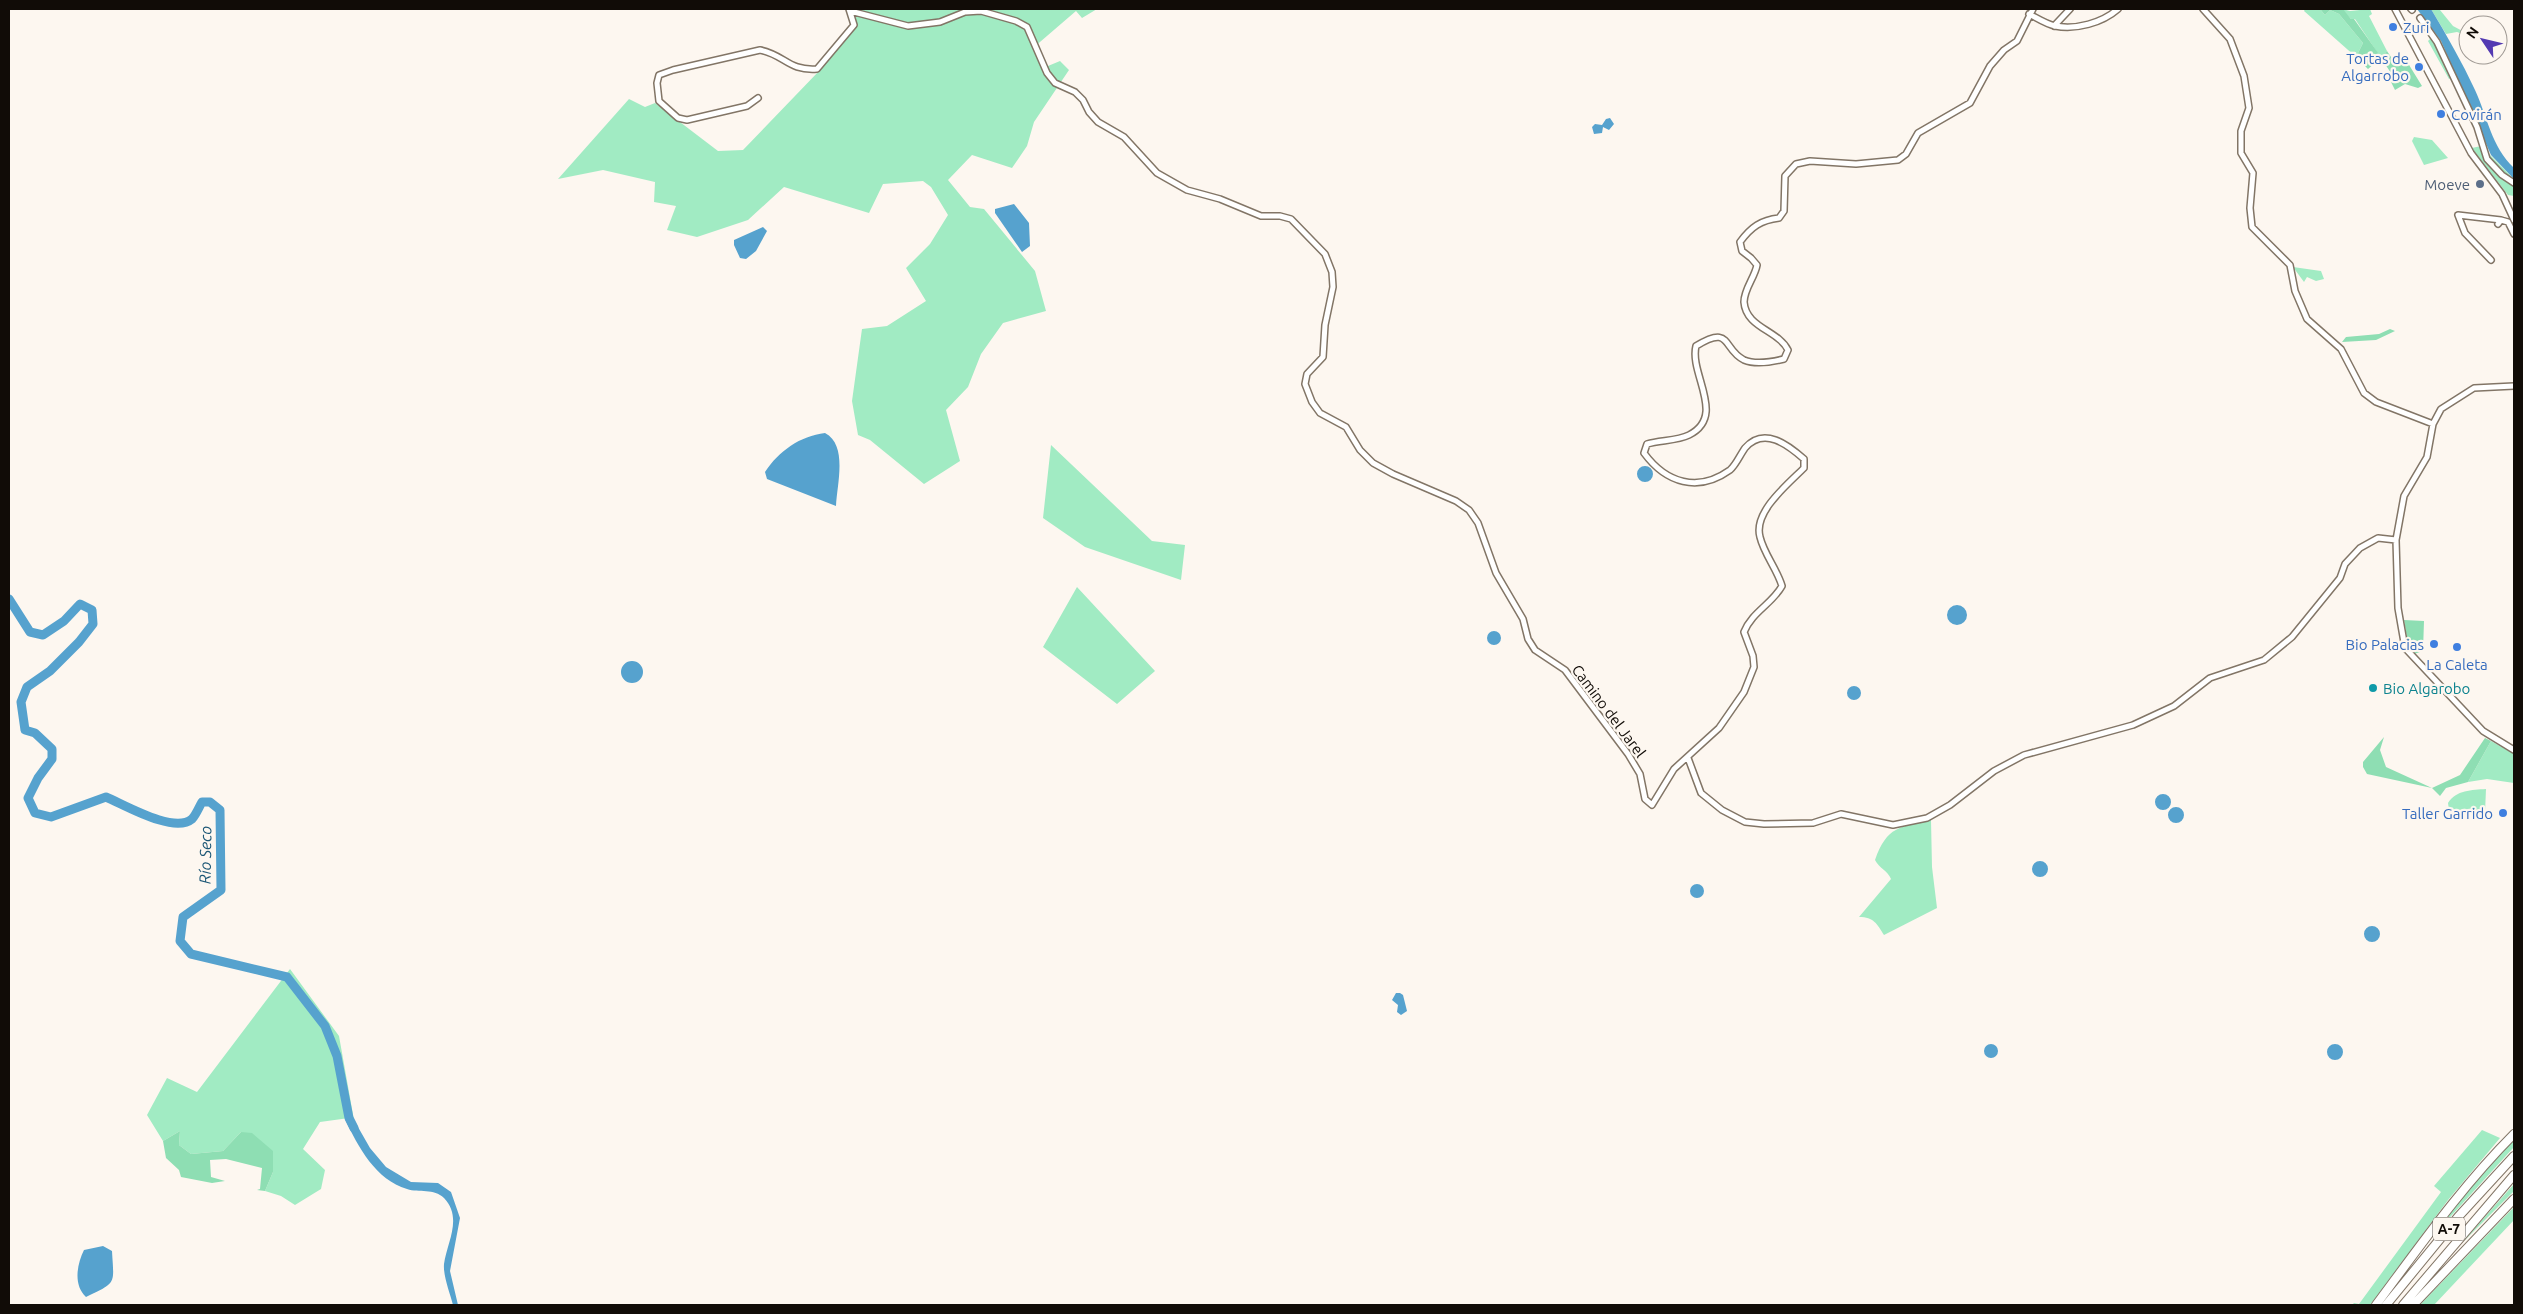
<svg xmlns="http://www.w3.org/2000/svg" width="2523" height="1314" font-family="Ubuntu,sans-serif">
<rect width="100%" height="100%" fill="#fdf7f0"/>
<!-- green -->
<path fill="#a1ebc3" d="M 851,9 L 1097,9 L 1082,18 L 1076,11 L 1033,48 L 1048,66 L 1060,61 L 1069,70 L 1034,122 L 1027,146 L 1012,168 L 972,155 L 948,180 L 970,207 L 984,209 L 1035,271 L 1046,311 L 1003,323 L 981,354 L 968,387 L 946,410 L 960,461 L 924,484 L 870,440 L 858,435 L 852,401 L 862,329 L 887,326 L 926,301 L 906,268 L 930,244 L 948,215 L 931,187 L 923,181 L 883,184 L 869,213 L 784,187 L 748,220 L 697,237 L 667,230 L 676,206 L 654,202 L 655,182 L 603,170 L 558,179 L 629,99 L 645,107 L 655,103 L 718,151 L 743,150 L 820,70 L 854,28 L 856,18 Z
M 2305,9 L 2320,9 L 2325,15 L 2330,10 L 2339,14 L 2363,43 L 2356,57 L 2304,11 Z
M 2342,9 L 2350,11 L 2370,9 L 2372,14 L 2369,16 L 2387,51 L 2381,58 L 2355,19 L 2351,19 Z
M 2431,9 L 2440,10 L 2453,26 L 2468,34 L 2468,36 L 2457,32 L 2446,34 Z
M 2421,22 L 2430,31 L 2453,77 L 2449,79 L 2428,41 L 2430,39 Z
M 2414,137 L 2432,140 L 2448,158 L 2424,165 L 2412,141 Z
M 2481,146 L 2514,179 L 2514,196 L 2508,195 L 2472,148 Z
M 2293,267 L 2321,271 L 2324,279 L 2316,281 L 2307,277 L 2304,282 Z
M 1051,445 L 1152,541 L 1185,545 L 1181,580 L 1085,547 L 1043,518 Z
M 1077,587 L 1155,671 L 1117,704 L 1043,647 Z
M 2491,741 L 2514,754 L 2514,783 L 2487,779 L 2468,782 Z
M 2486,789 L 2485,813 L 2456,813 L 2449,810 L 2448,803 C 2456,790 2472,790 2486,789 Z
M 1931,820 L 1932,867 L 1937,908 L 1884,935 C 1877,924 1874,917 1859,917 L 1891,879 C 1888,871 1879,868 1875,860 C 1887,826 1900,827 1931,820 Z
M 290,969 L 339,1036 L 354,1120 L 349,1118 L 320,1122 L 303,1149 L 325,1170 L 321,1189 L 295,1205 L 281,1196 L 265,1191 L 273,1172 L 241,1132 L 223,1151 L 191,1154 L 179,1145 L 180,1131 L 163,1141 L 147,1115 L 167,1078 L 197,1092 Z
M 2482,1130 L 2500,1138 L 2448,1200 L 2370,1305 L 2352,1305 L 2354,1303 L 2359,1304 L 2441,1192 L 2434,1186 Z
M 2514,1139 L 2514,1147 L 2431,1238 L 2484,1170 Z
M 2514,1184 L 2514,1191 L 2461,1244 Z
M 2514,1207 L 2514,1220 L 2434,1305 L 2420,1305 Z"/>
<!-- forest -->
<path fill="#8edeb3" d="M 2320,9 L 2359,9 L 2343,9 L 2351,19 L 2354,19 L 2381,57 L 2387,51 L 2395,63 L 2401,59 L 2406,60 L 2422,86 L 2418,88 L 2405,84 L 2395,90 L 2391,82 L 2395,79 L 2381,58 L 2368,69 L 2356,57 L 2363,43 L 2339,14 L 2330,10 L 2325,15 Z
M 2390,329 L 2395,331 L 2376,340 L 2342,342 L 2346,337 L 2379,334 Z
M 2404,620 L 2424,621 L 2423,651 L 2414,654 L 2408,644 Z
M 2384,737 L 2380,750 L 2386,767 L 2432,788 L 2460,775 L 2485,738 L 2491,741 L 2468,782 L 2446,788 L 2440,796 L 2432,788 L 2367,774 L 2363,767 L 2363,762 Z
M 180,1131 L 179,1145 L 191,1154 L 223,1151 L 241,1132 L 252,1133 L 273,1151 L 273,1172 L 265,1191 L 257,1190 L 260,1189 L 262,1168 L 226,1159 L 210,1160 L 211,1177 L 225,1181 L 212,1183 L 181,1177 L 179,1170 L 166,1158 L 163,1141 Z"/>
<!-- water -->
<path fill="#56a2ce" d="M 2417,9 L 2431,9 C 2447,36 2462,62 2475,90 C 2488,118 2491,146 2514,168 L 2514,179 L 2491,155 L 2441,41 Z
M 1610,118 L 1614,124 L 1609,130 L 1603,127 L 1602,133 L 1594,134 L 1592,127 L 1595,124 L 1602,125 L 1606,119 Z
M 1014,204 L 1029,223 L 1030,246 L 1022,252 L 995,213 L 995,209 Z
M 763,227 L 767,231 L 756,251 L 746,259 L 740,258 L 734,245 L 734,240 Z
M 825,433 C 848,445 837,484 836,506 L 767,479 L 765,472 C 779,451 800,436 825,433 Z
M1637 474a8 8 0 1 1 16 0a8 8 0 1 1-16 0Z
M1947 615a10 10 0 1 1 20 0a10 10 0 1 1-20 0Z
M1487 638a7 7 0 1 1 14 0a7 7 0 1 1-14 0Z
M621 672a11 11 0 1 1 22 0a11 11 0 1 1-22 0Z
M1847 693a7 7 0 1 1 14 0a7 7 0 1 1-14 0Z
M2155 802a8 8 0 1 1 16 0a8 8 0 1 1-16 0Z
M2168 815a8 8 0 1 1 16 0a8 8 0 1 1-16 0Z
M2032 869a8 8 0 1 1 16 0a8 8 0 1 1-16 0Z
M1690 891a7 7 0 1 1 14 0a7 7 0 1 1-14 0Z
M2364 934a8 8 0 1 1 16 0a8 8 0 1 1-16 0Z
M 1396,993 L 1400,993 L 1403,995 L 1407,1011 L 1401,1015 L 1397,1012 L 1398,1005 L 1392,1000 Z
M2327 1052a8 8 0 1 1 16 0a8 8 0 1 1-16 0Z
M1984 1051a7 7 0 1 1 14 0a7 7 0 1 1-14 0Z
M 349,1118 L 354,1120 L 370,1148 L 386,1167 L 411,1182 L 438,1183 L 451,1192 L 460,1218 L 450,1271 L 458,1305 L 453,1305 C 450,1293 443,1276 444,1264 C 447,1242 463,1218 444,1198 C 434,1188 419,1193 407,1189 C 376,1180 358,1147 345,1119 Z
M 103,1246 L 112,1251 C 114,1285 117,1282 86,1297 C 73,1285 77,1264 84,1250 Z"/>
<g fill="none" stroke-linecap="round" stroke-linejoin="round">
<!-- river -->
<path stroke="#56a2ce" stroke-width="9" d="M 9,599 L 30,632 L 43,635 L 64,621 L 80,604 L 92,610 L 93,624 L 79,642 L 50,671 L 27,687 L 21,702 L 25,730 L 35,733 L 52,749 L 52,759 L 38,778 L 28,798 L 35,813 L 51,817 L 106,797 C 125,805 174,834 192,819 C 196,815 199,807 202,802 L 210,802 L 220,810 L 221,890 L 183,917 L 180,941 L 191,954 L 287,977 L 325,1026 L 337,1056 L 349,1118 L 354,1128"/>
<defs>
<path id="minor" d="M 2203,9 L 2230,39 L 2244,76 L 2249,108 L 2241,131 L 2241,153 L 2253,173 L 2250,208 L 2252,227 L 2290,265 L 2295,291 L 2307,319 L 2341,349 L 2364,393 L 2376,402 L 2433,424
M 2395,9 L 2471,153 L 2502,194 L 2514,220
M 2411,9 L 2412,10
M 850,11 L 908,26 L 940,22 L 965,12 L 981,11 L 1016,21 L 1027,27 L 1047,73 L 1055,83 L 1075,92 L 1083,100 L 1089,112 L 1098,122 L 1124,137 L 1157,173 L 1187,190 L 1220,199 L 1261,216 L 1280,216 L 1291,219 L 1325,254 L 1332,272 L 1333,287 L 1325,325 L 1323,357 L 1307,374 L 1305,384 L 1312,402 L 1320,413 L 1346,427 L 1360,450 L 1373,463 L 1393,474 L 1456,501 L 1469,510 L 1478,523 L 1496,573 L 1523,619 L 1528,639 L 1535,650 L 1565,670 L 1628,754 L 1640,774 L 1645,799 L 1652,805 L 1674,769 L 1719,728 L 1744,692 L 1754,667 L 1753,656 L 1744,632 C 1752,612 1772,604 1782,586 C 1777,569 1764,554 1760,537 C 1753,512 1788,484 1804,468 L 1804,459 C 1788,445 1764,426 1745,448 C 1740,455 1736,465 1730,470 C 1698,493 1666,483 1644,453 L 1647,444 C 1660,440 1677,441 1689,435 C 1727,416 1689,374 1696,346 C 1732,324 1722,349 1744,360 C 1756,365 1772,362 1784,359 L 1788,350 C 1778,330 1746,328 1744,302 C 1744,289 1755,277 1757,265 L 1751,258 L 1742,251 L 1740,242 C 1751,227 1761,220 1779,218 L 1784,211 L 1785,176 L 1796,164 L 1810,161 L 1856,164 L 1898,160 L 1906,154 L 1918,133 L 1970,103 L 1990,66 L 2004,50 L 2017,41 L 2033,9
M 2029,14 C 2037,18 2046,24 2055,26 C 2076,30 2102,23 2118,9
M 2420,18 L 2437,42 L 2477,127 L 2487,159 L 2502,175 L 2514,183
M 2054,26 L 2070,9
M 758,98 L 747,106 L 687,120 L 678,118 L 659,101 L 657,83 L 659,75 L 673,70 L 760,50 C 785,55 788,71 817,69 L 854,25 L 849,9
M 2498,224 L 2501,220 L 2508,222 L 2514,234
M 2491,260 L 2465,233 L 2458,215 L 2501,220
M 2514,386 L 2474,388 L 2441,409 L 2433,424 L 2427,457 L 2404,496 L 2396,540 L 2398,608 L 2405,648 L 2483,731 L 2514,750
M 1688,758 L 1701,793 L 1722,810 L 1745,822 L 1764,824 L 1813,823 L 1841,814 L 1893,825 L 1927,818 L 1950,805 L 1994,771 L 2024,755 L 2133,725 L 2174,706 L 2210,678 L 2264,660 L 2292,637 L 2340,578 L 2345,564 L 2360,548 L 2378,538 L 2396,540"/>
<path id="highway" d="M 2376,1305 C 2420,1246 2462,1186 2514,1134
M 2386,1305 L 2458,1217 L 2514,1156
M 2403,1305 L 2514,1175
M 2413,1305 L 2514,1199"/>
</defs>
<!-- minor casing -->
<use href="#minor" stroke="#827566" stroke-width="8"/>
<!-- highway casing -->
<use href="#highway" stroke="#827566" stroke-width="10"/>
<!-- minor -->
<use href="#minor" stroke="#fff" stroke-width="5"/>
<!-- highway -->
<use href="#highway" stroke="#fff" stroke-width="8"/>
</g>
<!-- markers -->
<g fill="#3f7fe0" stroke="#fdf7f0" stroke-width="2">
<circle cx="2393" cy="27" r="5"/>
<circle cx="2419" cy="67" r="5"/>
<circle cx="2441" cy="114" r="5"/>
<circle cx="2434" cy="644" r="5"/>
<circle cx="2457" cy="647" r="5"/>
<circle cx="2503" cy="813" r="5"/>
</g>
<circle fill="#5c6f8a" stroke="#fdf7f0" stroke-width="2" cx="2480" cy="184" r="5"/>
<circle fill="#0f9aa8" stroke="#fdf7f0" stroke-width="2" cx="2373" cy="688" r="5"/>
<g text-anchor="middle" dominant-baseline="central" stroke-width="4.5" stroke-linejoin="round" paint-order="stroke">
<!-- shield labels -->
<rect fill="#fdf7f0" stroke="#58524d" stroke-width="1" x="2433" y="1217.5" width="32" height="23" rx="4"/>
<g font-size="14" font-weight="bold" fill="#110c07">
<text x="2449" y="1229">A-7</text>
</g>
<!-- shop labels -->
<g font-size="15" fill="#366cbe" stroke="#fdf7f0" text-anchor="end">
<text x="2403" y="27" text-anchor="start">Zuri</text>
<text x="2409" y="58">Tortas de<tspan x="2409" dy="17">Algarrobo</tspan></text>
<text x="2451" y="114" text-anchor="start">Covirán</text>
<text x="2424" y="644">Bio Palacias</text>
<text x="2457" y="664" text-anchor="middle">La Caleta</text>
<text x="2493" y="813">Taller Garrido</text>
</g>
<!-- service labels -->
<g font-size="15" fill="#4e5e75" stroke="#fdf7f0" text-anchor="end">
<text x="2470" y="184">Moeve</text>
</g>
<!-- culture labels -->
<g font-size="15" fill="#0d838f" stroke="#fdf7f0" text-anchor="start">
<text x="2383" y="688">Bio Algarobo</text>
</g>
<!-- street labels -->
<g font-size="15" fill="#110c07" stroke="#fdf7f0">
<text transform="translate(1609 711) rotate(53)">Camino del Jarel</text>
</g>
<!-- water labels -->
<g font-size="16" font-style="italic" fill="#1b5675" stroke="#fdf7f0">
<text transform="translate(205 855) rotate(-89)">Río Seco</text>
</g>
</g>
<!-- border -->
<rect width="2523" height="1314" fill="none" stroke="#110c07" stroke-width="20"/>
<!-- north arrow -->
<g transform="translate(2483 40) rotate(305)"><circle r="24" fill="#fdf7f0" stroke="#9f9993"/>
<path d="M0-4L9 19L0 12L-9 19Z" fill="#533ab2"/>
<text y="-8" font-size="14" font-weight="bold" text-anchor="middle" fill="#110c07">N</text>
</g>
</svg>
